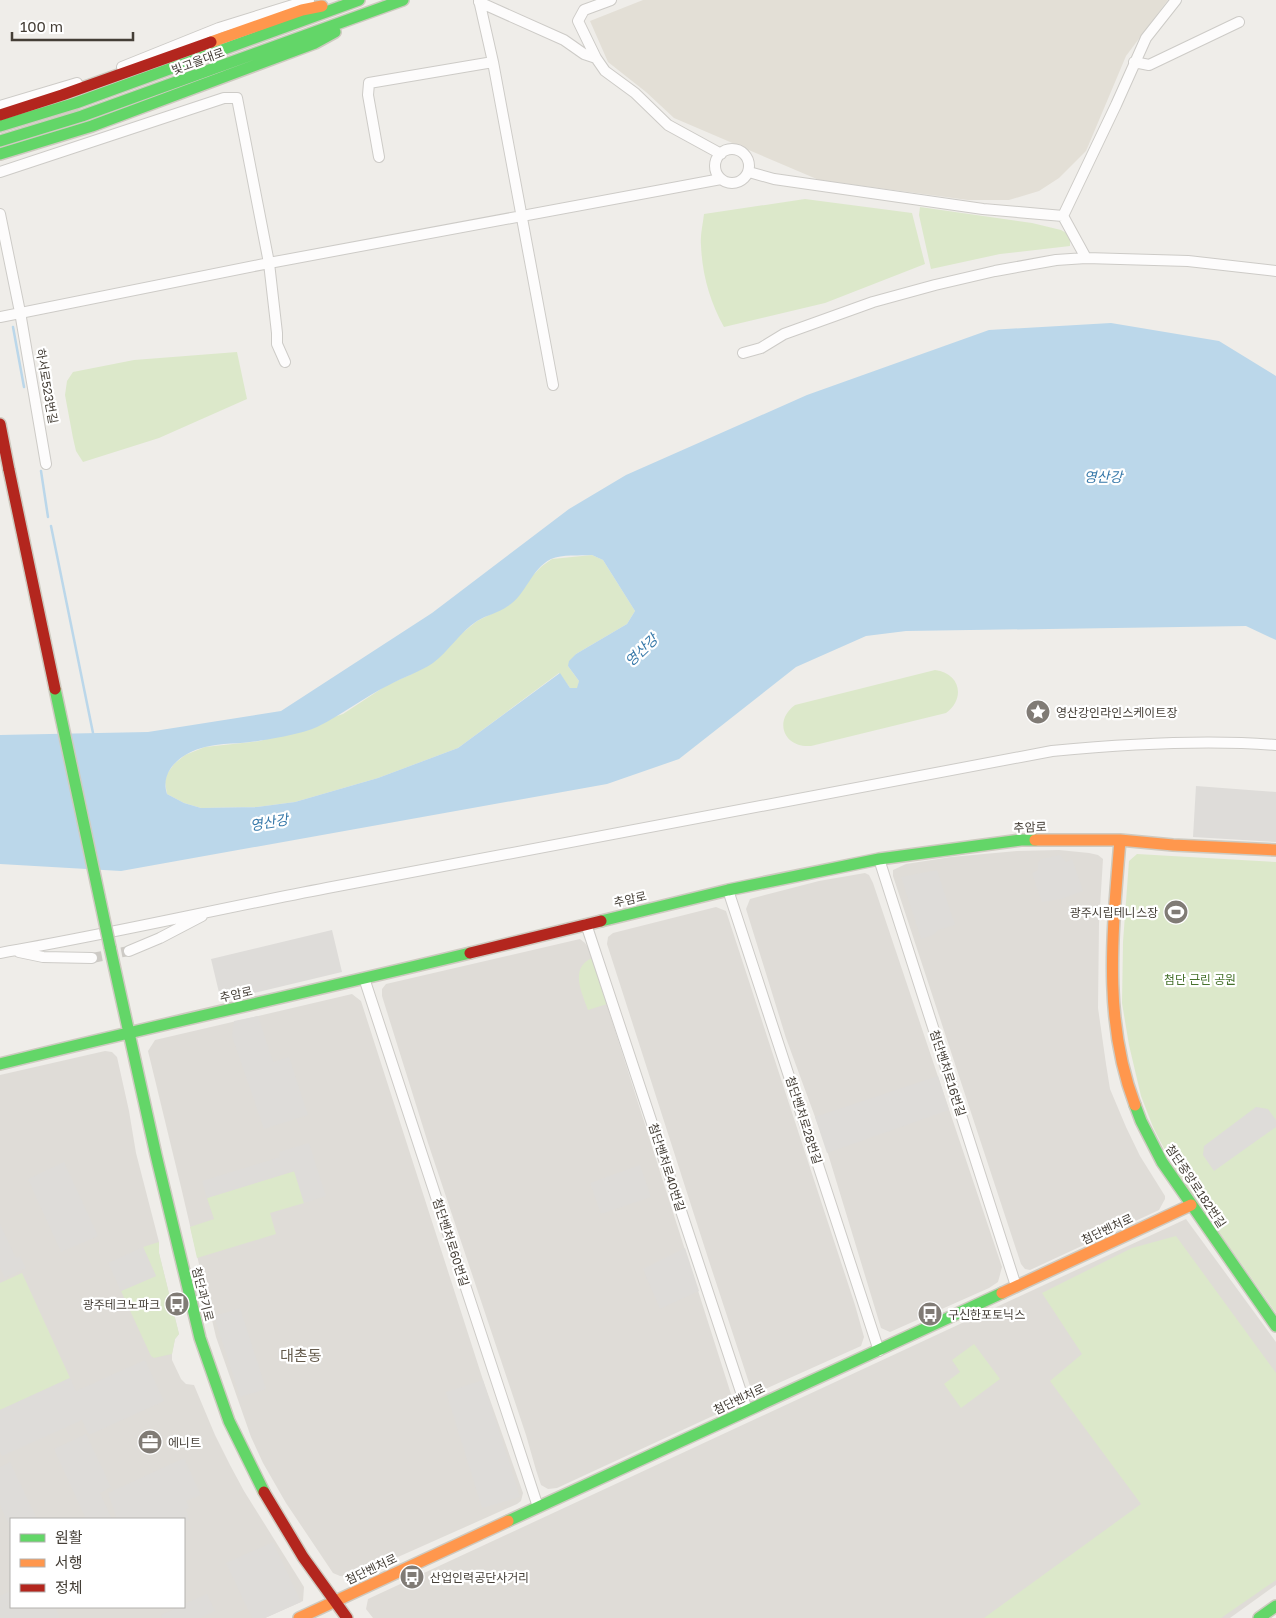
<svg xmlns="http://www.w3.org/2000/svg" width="1276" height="1618" font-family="'Golos Text','Noto Sans KR',sans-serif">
<rect width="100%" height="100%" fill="#efede9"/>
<!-- residential -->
<path fill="#e3dfd6" d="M 643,0 L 1168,0 L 1126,56 L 1086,151 L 1059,178 L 1039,191 L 1009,200 L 968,200 L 819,180 L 674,118 L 646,92 L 608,62 L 590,21 Z"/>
<!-- industrial -->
<path fill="#dfdcd7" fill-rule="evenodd" d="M 1059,850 L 1089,853 L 1098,855 L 1103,859 L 1099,923 L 1098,1008 L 1106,1064 L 1110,1089 L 1126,1127 L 1140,1156 L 1165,1196 L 1165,1199 L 1159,1210 L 1030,1270 L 1025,1269 L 1021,1264 L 893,876 L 893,870 L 906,864 L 951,857 L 1017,851 Z
M 865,873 L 869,875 L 873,883 L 1002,1267 L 998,1282 L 989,1288 L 890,1332 L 881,1328 L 825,1144 L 786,1038 L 746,909 L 750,899 L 819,881 Z
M 716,907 L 726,911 L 855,1305 L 864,1337 L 861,1346 L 763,1390 L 756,1390 L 750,1386 L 709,1261 L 607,944 L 608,937 L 613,933 Z
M 580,939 L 585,943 L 589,949 L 731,1394 L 732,1402 L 730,1408 L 557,1488 L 548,1489 L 541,1485 L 536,1470 L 526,1435 L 428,1143 L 382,996 L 382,989 L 386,984 Z
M 352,994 L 361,1001 L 483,1380 L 523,1493 L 521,1501 L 517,1504 L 353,1577 L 340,1576 L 333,1573 L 286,1503 L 263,1463 L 251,1437 L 216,1337 L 181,1187 L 148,1051 L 155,1040 Z
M 105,1051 L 112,1052 L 117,1057 L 129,1111 L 136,1153 L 159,1242 L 159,1253 L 179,1334 L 175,1339 L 172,1354 L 172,1360 L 181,1379 L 186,1384 L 194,1385 L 215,1435 L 230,1465 L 244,1491 L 304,1587 L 303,1601 L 265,1618 L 0,1618 L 0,1075 ZM 11,1519 L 184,1519 L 184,1607 L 11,1607 Z
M 1186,1219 L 1276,1342 L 1276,1585 L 1230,1618 L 373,1618 L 366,1609 L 368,1599 Z"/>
<!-- green -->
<path fill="#dce8ca" d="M 805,199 L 912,213 L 925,264 L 825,303 L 724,327 C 710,302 702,274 701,245 C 700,235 703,224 704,214 Z
M 920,207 L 1032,223 L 1061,230 L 1070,235 L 1070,246 L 1000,254 L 931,269 L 919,215 Z
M 237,352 L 247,399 L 159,438 L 83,462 L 76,451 L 73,438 L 65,395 L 67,381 L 73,372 L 134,360 Z
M 592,555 L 603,560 L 635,611 L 627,624 L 576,654 L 568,666 L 579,681 L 578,688 L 570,688 L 559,673 L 458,748 L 378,778 L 295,802 L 257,807 L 201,808 L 184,803 L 167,794 L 165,782 L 167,774 L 174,764 L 185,755 L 205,747 L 260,741 L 343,714 L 387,685 L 412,674 L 477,621 L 509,605 L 518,596 L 528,580 L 542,566 L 552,559 Z
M 935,670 C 960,673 966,698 946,713 L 811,746 C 784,748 773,721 795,705 Z
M 1137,854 L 1276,862 L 1276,1313 L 1174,1168 L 1153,1127 L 1141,1096 L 1129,1045 L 1122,1003 L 1123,942 L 1129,861 Z
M 592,958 L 607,1004 L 588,1010 C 582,993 569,968 592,958 Z
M 295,1171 L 304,1203 L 270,1213 L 276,1234 L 197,1258 L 190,1227 L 214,1219 L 207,1198 Z
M 1176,1236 L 1276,1373 L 1276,1580 L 1221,1618 L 984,1618 L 1141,1504 L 1050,1381 L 1082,1354 L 1042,1293 L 1132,1248 Z
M 159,1242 L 159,1253 L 179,1334 L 175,1339 L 172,1354 L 154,1358 L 151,1356 L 121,1291 L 156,1276 L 143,1247 Z
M 22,1273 L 70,1378 L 0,1410 L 0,1283 Z
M 974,1344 L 1000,1379 L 961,1408 L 944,1384 L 960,1372 L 952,1360 Z"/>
<!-- parking -->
<path fill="#dedcd9" d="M 1196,786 L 1276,792 L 1276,842 L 1193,837 Z
M 1060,855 L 1066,862 L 1072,859 L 1083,891 L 1061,899 L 1042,902 L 1032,873 L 1038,870 L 1038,863 L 1041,859 Z
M 937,870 L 955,925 L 938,930 L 933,935 L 921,939 L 901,877 Z
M 332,930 L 342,972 L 221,1001 L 211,959 Z
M 258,1016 L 273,1062 L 289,1057 L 308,1115 L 264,1129 L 232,1036 L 234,1021 Z
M 938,1076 L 949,1110 L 827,1153 L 815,1117 Z
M 1256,1107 L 1268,1109 L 1276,1120 L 1276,1127 L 1214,1171 L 1203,1155 L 1204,1146 Z
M 309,1143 L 326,1196 L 304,1203 L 294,1171 L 207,1198 L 202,1181 L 280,1157 L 279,1152 Z
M 64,1162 L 98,1236 L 61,1252 L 28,1179 Z
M 640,1165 L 651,1197 L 601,1214 L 590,1183 Z
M 0,1224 L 16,1258 L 20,1256 L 26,1268 L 5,1278 L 0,1268 Z
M 143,1247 L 156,1276 L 121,1291 L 108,1263 Z
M 685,1248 L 699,1291 L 660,1309 L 643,1269 Z
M 240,1308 L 266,1389 L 240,1397 L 214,1316 Z
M 145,1360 L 164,1401 L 89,1435 L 82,1420 L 2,1456 L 0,1452 L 0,1410 L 70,1378 L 76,1391 Z
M 483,1380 L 520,1497 L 482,1508 L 446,1392 Z
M 86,1434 L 111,1487 L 100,1493 L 112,1519 L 86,1519 L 54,1449 Z
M 184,1458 L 201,1495 L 186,1501 L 189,1508 L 186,1509 L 189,1520 L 184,1522 L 184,1519 L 117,1519 L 108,1493 Z
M 10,1462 L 37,1519 L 11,1519 L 11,1529 L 0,1505 L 0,1467 Z
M 273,1542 L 301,1602 L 265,1618 L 252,1618 L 226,1563 Z
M 11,1591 L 11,1607 L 55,1607 L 60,1618 L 0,1618 L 0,1596 Z
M 207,1594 L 215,1611 L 200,1618 L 162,1618 L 161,1615 L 179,1607 L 184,1607 L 184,1604 Z"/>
<!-- water -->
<path fill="#bbd7ea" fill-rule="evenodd" d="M 1111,323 L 1219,341 L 1276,376 L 1276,640 L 1246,626 L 906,631 L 866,636 L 796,667 L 679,759 L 607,784 L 121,871 L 0,864 L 0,735 L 148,732 L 281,711 L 432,613 L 569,509 L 626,475 L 807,395 L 989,330 ZM 592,555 L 603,560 L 635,611 L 627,624 L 576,654 L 569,661 L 568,666 L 579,681 L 577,688 L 570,688 L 560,673 L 458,748 L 378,778 L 295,802 L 257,807 L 201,808 L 184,803 L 167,794 C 159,769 184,752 205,747 C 222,743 241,744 258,741 C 272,739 305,733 317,727 C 342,715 364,697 389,685 C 403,677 420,672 433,663 C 449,651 460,632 477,621 C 487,615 498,613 508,606 C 526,595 531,569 551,559 C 562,554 580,556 592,555 Z"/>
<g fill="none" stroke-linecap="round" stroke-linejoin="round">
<!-- stream -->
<path stroke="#bbd7ea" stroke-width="2.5" d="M 13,327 L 24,387
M 41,471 L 48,517
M 51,526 L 93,733"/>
<!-- street-tunnel -->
<path stroke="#cdcac5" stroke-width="10" stroke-dasharray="10 5" stroke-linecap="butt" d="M 92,958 L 129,951"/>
<defs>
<path id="street" d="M 479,0 L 493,62
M 479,2 L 564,40 L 584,54 L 596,58 L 605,71 L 635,93 L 668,125 L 721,154
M 596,58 L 578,21 L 584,10 L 611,0
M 1134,62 L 1149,65 L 1239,22
M 122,67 L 219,28 L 309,0
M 0,106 L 77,83
M715 166a17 17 0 1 1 34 0a17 17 0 1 1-34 0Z
M 379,157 L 368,95 L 369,83 L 493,62 L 553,385
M 0,172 L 224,98 L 237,98 L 269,263 L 277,333 L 277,344 L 285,362
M 749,172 L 774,179 L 983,209 L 1063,216 L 1086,258
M 0,214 L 20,312 L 46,464
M 1063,216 L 1116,105 L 1146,38 L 1176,0
M 0,317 L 269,263 L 721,179
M 743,353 L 761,348 L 784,334 L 873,302 L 935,285 L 995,271 L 1056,260 L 1086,258 L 1188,261 L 1276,271
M 879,859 L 1016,1286
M 728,890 L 879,1351
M 586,924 L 747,1410
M 129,951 L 160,938 L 202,916
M 19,952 L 43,957 L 92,958
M 0,953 C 110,934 218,909 327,888 C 568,841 810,796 1052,751 C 1125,744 1203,739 1276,745
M 364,978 L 538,1507"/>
<path id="fast" d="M 0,126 L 76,103 L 359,0
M 0,141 L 82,116 L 403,0
M 0,154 L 92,126 L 315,43 L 335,32
M 601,921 L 728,890 L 879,859 L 1021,840 L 1035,840
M 110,947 L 156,1155 L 200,1338 L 229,1421 L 264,1492
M 0,1064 C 156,1025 314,991 470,953
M 1135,1105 L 1141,1121 L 1162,1162 L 1276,1326
M 508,1521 L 1002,1293
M 1259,1618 L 1276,1606"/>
<path id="slow" d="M 211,42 L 302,10 L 322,6
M 1035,840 L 1120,840 L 1173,845 L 1276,850
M 1120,840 C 1113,929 1102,1019 1135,1105
M 1002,1293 L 1191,1205
M 299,1618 L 508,1521"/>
<path id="jam" d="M 0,115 L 62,95 L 211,42
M 0,424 L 9,470
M 470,953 L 601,921
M 264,1492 L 303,1557 L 347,1618"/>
</defs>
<!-- street casing -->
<use href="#street" stroke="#cdcbc7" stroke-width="12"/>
<!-- fast casing -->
<use href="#fast" stroke="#cecac0" stroke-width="14"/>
<!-- slow casing -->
<use href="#slow" stroke="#cecac0" stroke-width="14"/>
<!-- jam casing -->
<use href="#jam" stroke="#cecac0" stroke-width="14"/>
<!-- street -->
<use href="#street" stroke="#fdfcfc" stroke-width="10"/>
<!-- fast -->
<use href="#fast" stroke="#63d668" stroke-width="11"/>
<!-- slow -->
<use href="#slow" stroke="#ff974d" stroke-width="11"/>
<!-- jam -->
<use href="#jam" stroke="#b3261e" stroke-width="11"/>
<defs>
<path id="fast-bridge" d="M 55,689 L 110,947"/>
<path id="jam-bridge" d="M 9,470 L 55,689"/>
</defs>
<!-- fast-bridge casing -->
<use href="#fast-bridge" stroke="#cecac0" stroke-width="14" stroke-linecap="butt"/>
<!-- jam-bridge casing -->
<use href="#jam-bridge" stroke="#cecac0" stroke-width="14" stroke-linecap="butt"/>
<!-- fast-bridge -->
<use href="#fast-bridge" stroke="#63d668" stroke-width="11"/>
<!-- jam-bridge -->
<use href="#jam-bridge" stroke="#b3261e" stroke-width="11"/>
</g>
<!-- icons -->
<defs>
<symbol id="sight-disc" viewBox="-11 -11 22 22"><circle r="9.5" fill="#807b75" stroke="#fff"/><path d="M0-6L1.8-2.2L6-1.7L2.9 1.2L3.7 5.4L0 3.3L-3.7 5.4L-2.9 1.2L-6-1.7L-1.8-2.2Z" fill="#fff"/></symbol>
<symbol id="stadium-disc" viewBox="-11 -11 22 22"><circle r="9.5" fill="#807b75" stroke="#fff"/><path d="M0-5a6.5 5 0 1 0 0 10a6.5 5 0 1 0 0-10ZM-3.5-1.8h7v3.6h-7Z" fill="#fff"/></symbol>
<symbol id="bus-disc" viewBox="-11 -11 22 22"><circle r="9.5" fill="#807b75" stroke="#fff"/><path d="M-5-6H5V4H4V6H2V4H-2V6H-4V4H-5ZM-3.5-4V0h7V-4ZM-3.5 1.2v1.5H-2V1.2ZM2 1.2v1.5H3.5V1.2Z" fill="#fff"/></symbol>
<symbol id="office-disc" viewBox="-11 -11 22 22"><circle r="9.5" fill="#807b75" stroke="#fff"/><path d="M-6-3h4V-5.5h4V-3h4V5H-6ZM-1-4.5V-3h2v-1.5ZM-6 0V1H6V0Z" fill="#fff"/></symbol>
</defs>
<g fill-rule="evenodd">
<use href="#sight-disc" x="1024" y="698" width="28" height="28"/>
<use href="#stadium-disc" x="1162" y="898" width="28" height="28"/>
<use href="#bus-disc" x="163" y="1290" width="28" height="28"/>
<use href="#bus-disc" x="916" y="1300" width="28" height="28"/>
<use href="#office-disc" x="136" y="1428" width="28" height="28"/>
<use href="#bus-disc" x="398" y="1563" width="28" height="28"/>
</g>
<g text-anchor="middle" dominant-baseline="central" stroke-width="4.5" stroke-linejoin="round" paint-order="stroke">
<!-- street labels -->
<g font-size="12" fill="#443e36" stroke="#fff">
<text transform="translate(198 61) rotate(-20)">빛고을대로</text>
<text transform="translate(47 386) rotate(80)">하서로523번길</text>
<text transform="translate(1030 827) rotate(-2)">추암로</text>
<text transform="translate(630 899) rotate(-13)">추암로</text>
<text transform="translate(236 994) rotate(-13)">추암로</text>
<text transform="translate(948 1073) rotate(72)">첨단벤처로16번길</text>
<text transform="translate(804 1120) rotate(72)">첨단벤처로28번길</text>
<text transform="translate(667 1167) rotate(72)">첨단벤처로40번길</text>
<text transform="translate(1196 1186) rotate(56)">첨단중앙로182번길</text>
<text transform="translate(1107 1229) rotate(-25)">첨단벤처로</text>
<text transform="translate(451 1242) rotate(72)">첨단벤처로60번길</text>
<text transform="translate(203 1294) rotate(76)">첨단과기로</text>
<text transform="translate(739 1399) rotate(-25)">첨단벤처로</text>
<text transform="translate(371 1569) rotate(-25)">첨단벤처로</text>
</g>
<!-- poi labels -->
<g font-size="12" fill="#443e36" stroke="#fff" text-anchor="start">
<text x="1056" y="712">영산강인라인스케이트장</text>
<text x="1158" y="912" text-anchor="end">광주시립테니스장</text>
<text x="160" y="1304" text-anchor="end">광주테크노파크</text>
<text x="948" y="1314">구신한포토닉스</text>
<text x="168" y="1442">에니트</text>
<text x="430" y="1577">산업인력공단사거리</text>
</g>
<!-- park labels -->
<g font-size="12" fill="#47722d" stroke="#fff">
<text x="1200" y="979">첨단 근린 공원</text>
</g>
<!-- water labels -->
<g font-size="14" font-style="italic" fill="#3678a9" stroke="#fff">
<text x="1103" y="476">영산강</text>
<text transform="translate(641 650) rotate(-44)">영산강</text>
<text transform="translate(269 822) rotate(-10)">영산강</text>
</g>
<!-- quarter labels -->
<g font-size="15" fill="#665c4d" stroke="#fff">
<text x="301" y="1355">대촌동</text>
</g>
</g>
<!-- legend -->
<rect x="10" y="1518" width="175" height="90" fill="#ffffff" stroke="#b4b2af"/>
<rect x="20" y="1534" width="25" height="8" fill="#63d668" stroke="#b4b2af"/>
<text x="55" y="1543" font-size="15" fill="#443e36">원활</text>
<rect x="20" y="1559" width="25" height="8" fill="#ff974d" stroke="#b4b2af"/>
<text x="55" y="1568" font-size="15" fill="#443e36">서행</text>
<rect x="20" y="1584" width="25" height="8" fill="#b3261e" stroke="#b4b2af"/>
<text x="55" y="1593" font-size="15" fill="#443e36">정체</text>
<!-- scale -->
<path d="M12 32v8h121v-8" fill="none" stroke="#443e36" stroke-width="2.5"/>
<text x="20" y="32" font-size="15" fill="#443e36" stroke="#ffffff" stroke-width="4" paint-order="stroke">100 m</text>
</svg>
